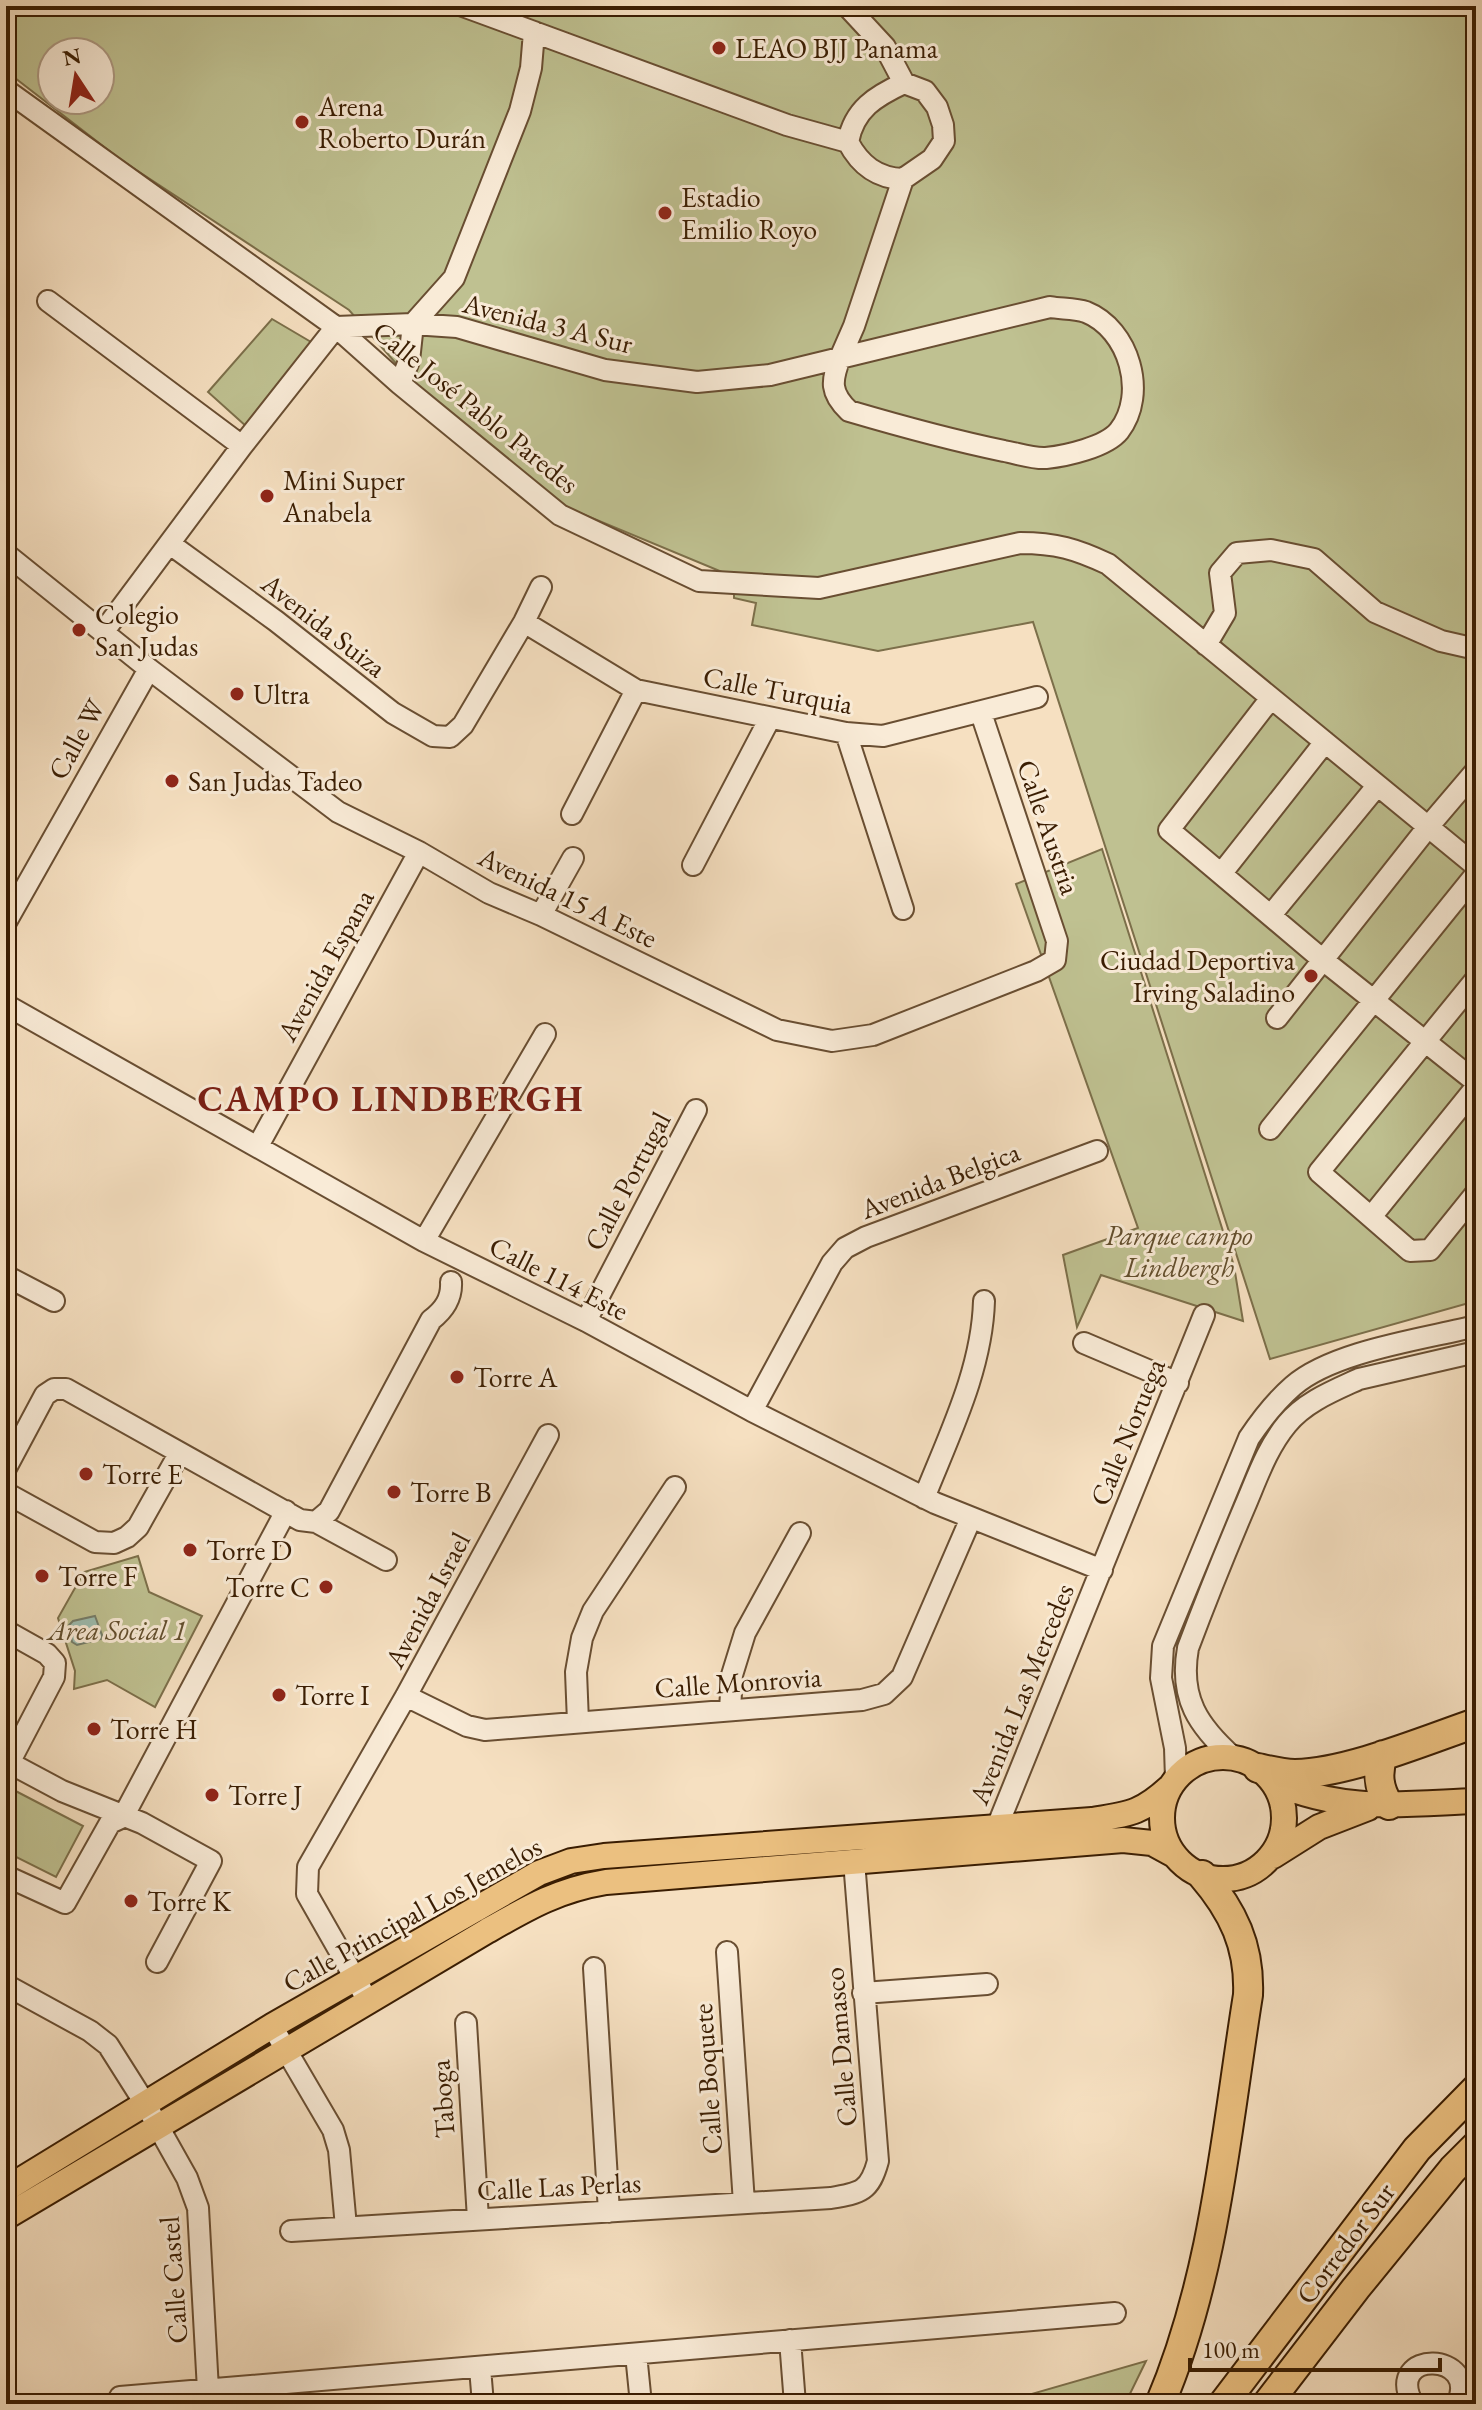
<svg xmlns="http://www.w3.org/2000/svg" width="1482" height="2410" font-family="'EB Garamond',serif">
<rect width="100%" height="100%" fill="#f6e0c1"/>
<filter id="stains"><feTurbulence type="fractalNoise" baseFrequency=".0025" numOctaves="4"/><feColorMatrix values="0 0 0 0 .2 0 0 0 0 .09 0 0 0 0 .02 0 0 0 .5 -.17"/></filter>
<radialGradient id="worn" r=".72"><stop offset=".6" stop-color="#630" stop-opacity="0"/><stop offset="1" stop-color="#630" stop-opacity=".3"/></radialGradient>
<!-- green -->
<path fill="#bfc191" stroke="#7c6f4a" stroke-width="2" fill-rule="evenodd" d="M 6,6 L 1476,6 L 1476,1301 L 1270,1359 L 1033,622 L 878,651 L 752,625 L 756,603 L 734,598 L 734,577 L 568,508 L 422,393 L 349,310 L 121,160 L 6,71 ZM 52,52 L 100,52 L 100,100 L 52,100 Z
M 272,319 L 311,342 L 247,427 L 208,392 Z
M 1102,849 L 1234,1266 L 1243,1321 L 1101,1275 L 1077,1327 L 1063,1255 L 1138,1228 L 1016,884 Z
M 138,1556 L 149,1592 L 202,1616 L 155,1707 L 107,1680 L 74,1689 L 75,1671 L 58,1618 L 84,1572 Z
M 6,1786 L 83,1826 L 56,1877 L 6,1852 Z
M 1146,2361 L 1125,2404 L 997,2404 Z"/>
<!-- water -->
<path fill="#9dbdb0" stroke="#757d6a" stroke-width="2" d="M 95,1616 L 102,1635 L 101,1639 L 77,1645 L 72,1642 L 69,1625 L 73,1621 Z"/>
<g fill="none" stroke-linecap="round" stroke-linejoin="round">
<defs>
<path id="minor" d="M 463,6 L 787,125 L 848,142 C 860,165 877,178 903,179
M 847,6 L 885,47 L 904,83 L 925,91 L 937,107 L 943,125 L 944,141 L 932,159 L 903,179
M 6,90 L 336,327 L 400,384 L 560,515 L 699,581 L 819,588 L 1020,543 C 1056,543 1076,549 1108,564 L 1476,866
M 848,142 C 854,109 876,96 904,83
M 48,301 L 242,446
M 1050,307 C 1061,309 1075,308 1086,312 C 1129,329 1148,394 1119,431 C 1106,447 1066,456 1046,458 C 1033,459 1016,453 1004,451 C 951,440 900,426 849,411 C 830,393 831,381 840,358 Z
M 400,384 L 409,361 L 413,324 L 454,278 L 520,111 L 531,68 L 534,32
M 170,544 L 276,621 L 393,713 L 433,736 L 450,737 L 463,725 L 524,622 L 541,587
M 6,554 L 149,669 L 338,812 L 419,852 L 489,893 L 541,915 L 777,1030 L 832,1041 L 873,1035 L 1036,971 L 1055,960 L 1057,941 L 981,713
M 524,622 L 636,690 L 846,733 L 883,736 L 1037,697
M 104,631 L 242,446 L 336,327 L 413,324 L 457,327 L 605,370 L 697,382 L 770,375 L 840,358 L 854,326 L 903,179
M 1206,645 L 1225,613 L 1220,573 L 1237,553 L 1271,550 L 1314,559 L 1375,612 L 1441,641 L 1476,649
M 1271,698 L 1169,830 L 1323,960 L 1476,1082
M 846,733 L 903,909
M 572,814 L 636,690
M 693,865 L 770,718
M 1221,874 L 1325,742
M 541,915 L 573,858
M 1271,915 L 1377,786
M 6,922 L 149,669
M 1476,979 L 1319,1172 L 1410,1251 L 1430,1250 L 1476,1193
M 6,1005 L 424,1241 L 586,1321 L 752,1411 L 935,1503 L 1102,1570
M 1277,1018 L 1428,827 L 1474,773
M 1270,1129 L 1476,874
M 258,1146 L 419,852
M 1371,1217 L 1476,1087
M 424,1241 L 545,1034
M 6,1276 L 54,1301
M 586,1321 L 696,1110
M 1084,1343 L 1178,1383
M 752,1411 L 832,1263 L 845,1248 L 866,1237 L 1097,1151
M 6,1468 L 45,1395 L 54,1389 L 66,1389 L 300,1520 L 316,1522 L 386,1560
M 6,1493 L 95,1542 L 114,1543 L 127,1537 L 138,1527 L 179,1454
M 924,1498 C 949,1435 982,1370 984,1301
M 316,1522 L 329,1511 L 431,1320 C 444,1310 452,1299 451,1282
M 6,1631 L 47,1654 L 55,1663 L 54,1677 L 9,1763
M 406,1696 L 467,1726 L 485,1730 L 862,1700 L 884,1694 L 902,1677 L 971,1518
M 730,1710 L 732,1675 L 745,1633 L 800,1533
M 578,1722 L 576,1672 L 582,1638 L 593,1611 L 675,1487
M 1234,1758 C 1198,1726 1179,1698 1188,1648 C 1206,1600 1225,1553 1245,1506 C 1257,1478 1267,1448 1287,1424 C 1305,1402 1333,1391 1359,1379 L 1476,1352
M 6,1761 L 62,1791 L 142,1823 L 211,1861 L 157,1962
M 1176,1779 L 1175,1748 L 1161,1678 L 1163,1646 L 1249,1438 C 1261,1420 1277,1400 1293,1386 C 1333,1351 1424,1339 1476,1326
M 999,1838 L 996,1833 L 997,1827 L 1204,1315
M 6,1876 L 65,1903 L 110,1823 L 123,1817 L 286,1511
M 727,1952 L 744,2203
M 594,1968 L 609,2212
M 6,1985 L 90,2031 L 108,2045 L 146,2105 L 187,2178 L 198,2208 L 208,2390
M 863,1993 L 987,1984
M 368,2001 L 307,1894 L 308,1867 L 406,1696 L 548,1435
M 466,2023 L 478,2219
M 272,2026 L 333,2130 L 339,2150 L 346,2227
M 291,2231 L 831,2198 C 861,2193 870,2191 878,2161 L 854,1861
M 790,2340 L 795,2404
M 636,2354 L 641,2404
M 480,2368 L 483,2404
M 120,2397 L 1115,2313
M 1413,2404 C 1383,2348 1482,2352 1457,2404"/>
<path id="major" d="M1162 1818a61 61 0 1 1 122 0a61 61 0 1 1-122 0Z
M 1273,1782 C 1344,1813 1401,1804 1476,1801
M 1273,1856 L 1319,1827 L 1368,1808
M 6,2189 L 272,2026 L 539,1873 L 571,1861 L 604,1856 L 1092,1820 C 1130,1814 1142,1813 1171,1786
M 6,2217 L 487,1931 C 529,1907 558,1890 606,1882 L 1123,1840 L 1152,1843 L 1174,1855"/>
<path id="highway" d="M 1383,1755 C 1377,1773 1378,1788 1389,1805
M 1258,1768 C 1271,1771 1283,1774 1295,1774 C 1348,1773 1426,1740 1476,1723
M 1160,2404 C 1215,2275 1226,2132 1248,1995 C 1250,1946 1233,1911 1202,1875
M 1223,2404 L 1417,2149 L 1476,2089
M 1267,2404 L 1356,2288 L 1453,2169 L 1476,2146"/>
</defs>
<!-- minor casing -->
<use href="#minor" stroke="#694e32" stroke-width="24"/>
<!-- major casing -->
<use href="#major" stroke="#3a1d02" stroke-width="28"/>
<!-- highway casing -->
<use href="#highway" stroke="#3a1d02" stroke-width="32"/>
<!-- minor -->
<use href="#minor" stroke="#f9ebd7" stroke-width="20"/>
<!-- major -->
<use href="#major" stroke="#ebc080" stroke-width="24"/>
<!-- highway -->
<use href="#highway" stroke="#ebc080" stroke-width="28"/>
</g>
<!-- markers -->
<g fill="#8f2418" stroke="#f9ebd7" stroke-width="3">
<circle cx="719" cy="48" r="8"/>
<circle cx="302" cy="122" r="8"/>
<circle cx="665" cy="213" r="8"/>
<circle cx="267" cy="496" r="8"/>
<circle cx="79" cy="630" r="8"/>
<circle cx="237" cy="694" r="8"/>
<circle cx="172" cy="781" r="8"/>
<circle cx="1311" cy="976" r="8"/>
<circle cx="457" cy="1377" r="8"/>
<circle cx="86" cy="1474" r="8"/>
<circle cx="394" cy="1492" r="8"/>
<circle cx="190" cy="1550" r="8"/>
<circle cx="42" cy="1576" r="8"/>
<circle cx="326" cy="1587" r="8"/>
<circle cx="279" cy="1695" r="8"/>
<circle cx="94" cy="1729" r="8"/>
<circle cx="212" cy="1795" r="8"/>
<circle cx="131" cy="1901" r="8"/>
</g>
<g text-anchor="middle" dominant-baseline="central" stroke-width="6" stroke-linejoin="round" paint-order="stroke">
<!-- poi labels -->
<g font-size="28" fill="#3a1d02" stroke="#f9ebd7" text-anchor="start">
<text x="735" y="48">LEAO BJJ Panama</text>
<text x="318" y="106">Arena<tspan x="318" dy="32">Roberto Durán</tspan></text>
<text x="681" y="197">Estadio<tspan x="681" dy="32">Emilio Royo</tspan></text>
<text x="283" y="480">Mini Super<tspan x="283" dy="32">Anabela</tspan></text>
<text x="95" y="614">Colegio<tspan x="95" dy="32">San Judas</tspan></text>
<text x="253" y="694">Ultra</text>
<text x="188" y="781">San Judas Tadeo</text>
<text x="1295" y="960" text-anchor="end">Ciudad Deportiva<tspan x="1295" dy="32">Irving Saladino</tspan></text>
<text x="473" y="1377">Torre A</text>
<text x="102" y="1474">Torre E</text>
<text x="410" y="1492">Torre B</text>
<text x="206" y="1550">Torre D</text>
<text x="58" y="1576">Torre F</text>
<text x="310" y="1587" text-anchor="end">Torre C</text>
<text x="295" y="1695">Torre I</text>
<text x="110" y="1729">Torre H</text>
<text x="228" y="1795">Torre J</text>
<text x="147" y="1901">Torre K</text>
</g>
<!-- street labels -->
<g font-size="28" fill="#3a1d02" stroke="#f9ebd7">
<text transform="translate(548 323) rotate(14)">Avenida 3 A Sur</text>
<text transform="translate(476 407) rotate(39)">Calle José Pablo Paredes</text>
<text transform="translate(324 625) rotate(38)">Avenida Suiza</text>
<text transform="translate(778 690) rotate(11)">Calle Turquia</text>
<text transform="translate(76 739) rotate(-61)">Calle W</text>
<text transform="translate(1049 827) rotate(71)">Calle Austria</text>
<text transform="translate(568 897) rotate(26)">Avenida 15 A Este</text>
<text transform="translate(325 965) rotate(-61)">Avenida Espana</text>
<text transform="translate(940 1180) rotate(-21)">Avenida Belgica</text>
<text transform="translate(627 1181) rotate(-62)">Calle Portugal</text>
<text transform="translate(559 1278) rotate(27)">Calle 114 Este</text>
<text transform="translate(1127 1432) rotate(-68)">Calle Noruega</text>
<text transform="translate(427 1600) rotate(-62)">Avenida Israel</text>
<text transform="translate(738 1682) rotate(-4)">Calle Monrovia</text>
<text transform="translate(1021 1694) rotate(-68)">Avenida Las Mercedes</text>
<text transform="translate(412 1914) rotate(-29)">Calle Principal Los Jemelos</text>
<text transform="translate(840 2047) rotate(-95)">Calle Damasco</text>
<text transform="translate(707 2079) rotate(-94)">Calle Boquete</text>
<text transform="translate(442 2099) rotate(-94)">Taboga</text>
<text transform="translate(559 2186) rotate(-3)">Calle Las Perlas</text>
<text transform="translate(1345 2243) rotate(-53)">Corredor Sur</text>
<text transform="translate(173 2280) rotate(-94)">Calle Castel</text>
</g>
<!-- park labels -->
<g font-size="28" font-style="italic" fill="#624e2d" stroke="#f9ebd7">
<text x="1179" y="1235">Parque campo<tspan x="1179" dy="32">Lindbergh</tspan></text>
<text x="117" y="1630">Area Social 1</text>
</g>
<!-- district labels -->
<g font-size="36" font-weight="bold" letter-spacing="2" fill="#7a1f14" stroke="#f9ebd7">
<text x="391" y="1098">CAMPO LINDBERGH</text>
</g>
</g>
<!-- margin -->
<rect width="1482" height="2410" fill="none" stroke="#f6e0c1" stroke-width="32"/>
<rect x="8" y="8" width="1466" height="2394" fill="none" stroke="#3a1d02" stroke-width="4"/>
<rect x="16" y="16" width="1450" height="2378" fill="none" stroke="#3a1d02" stroke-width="2"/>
<!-- north arrow -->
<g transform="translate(76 76) rotate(348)"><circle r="38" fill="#f9ebd7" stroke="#ad9982" stroke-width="2"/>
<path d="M0-6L14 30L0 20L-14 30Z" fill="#8f2418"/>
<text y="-12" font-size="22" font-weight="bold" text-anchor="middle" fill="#3a1d02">N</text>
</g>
<!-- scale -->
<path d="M1190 2358v12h250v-12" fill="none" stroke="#3a1d02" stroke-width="4"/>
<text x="1202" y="2358" font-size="24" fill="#3a1d02" stroke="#f9ebd7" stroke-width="6" paint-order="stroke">100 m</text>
<rect width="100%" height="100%" filter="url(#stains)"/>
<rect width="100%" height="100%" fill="url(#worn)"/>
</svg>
